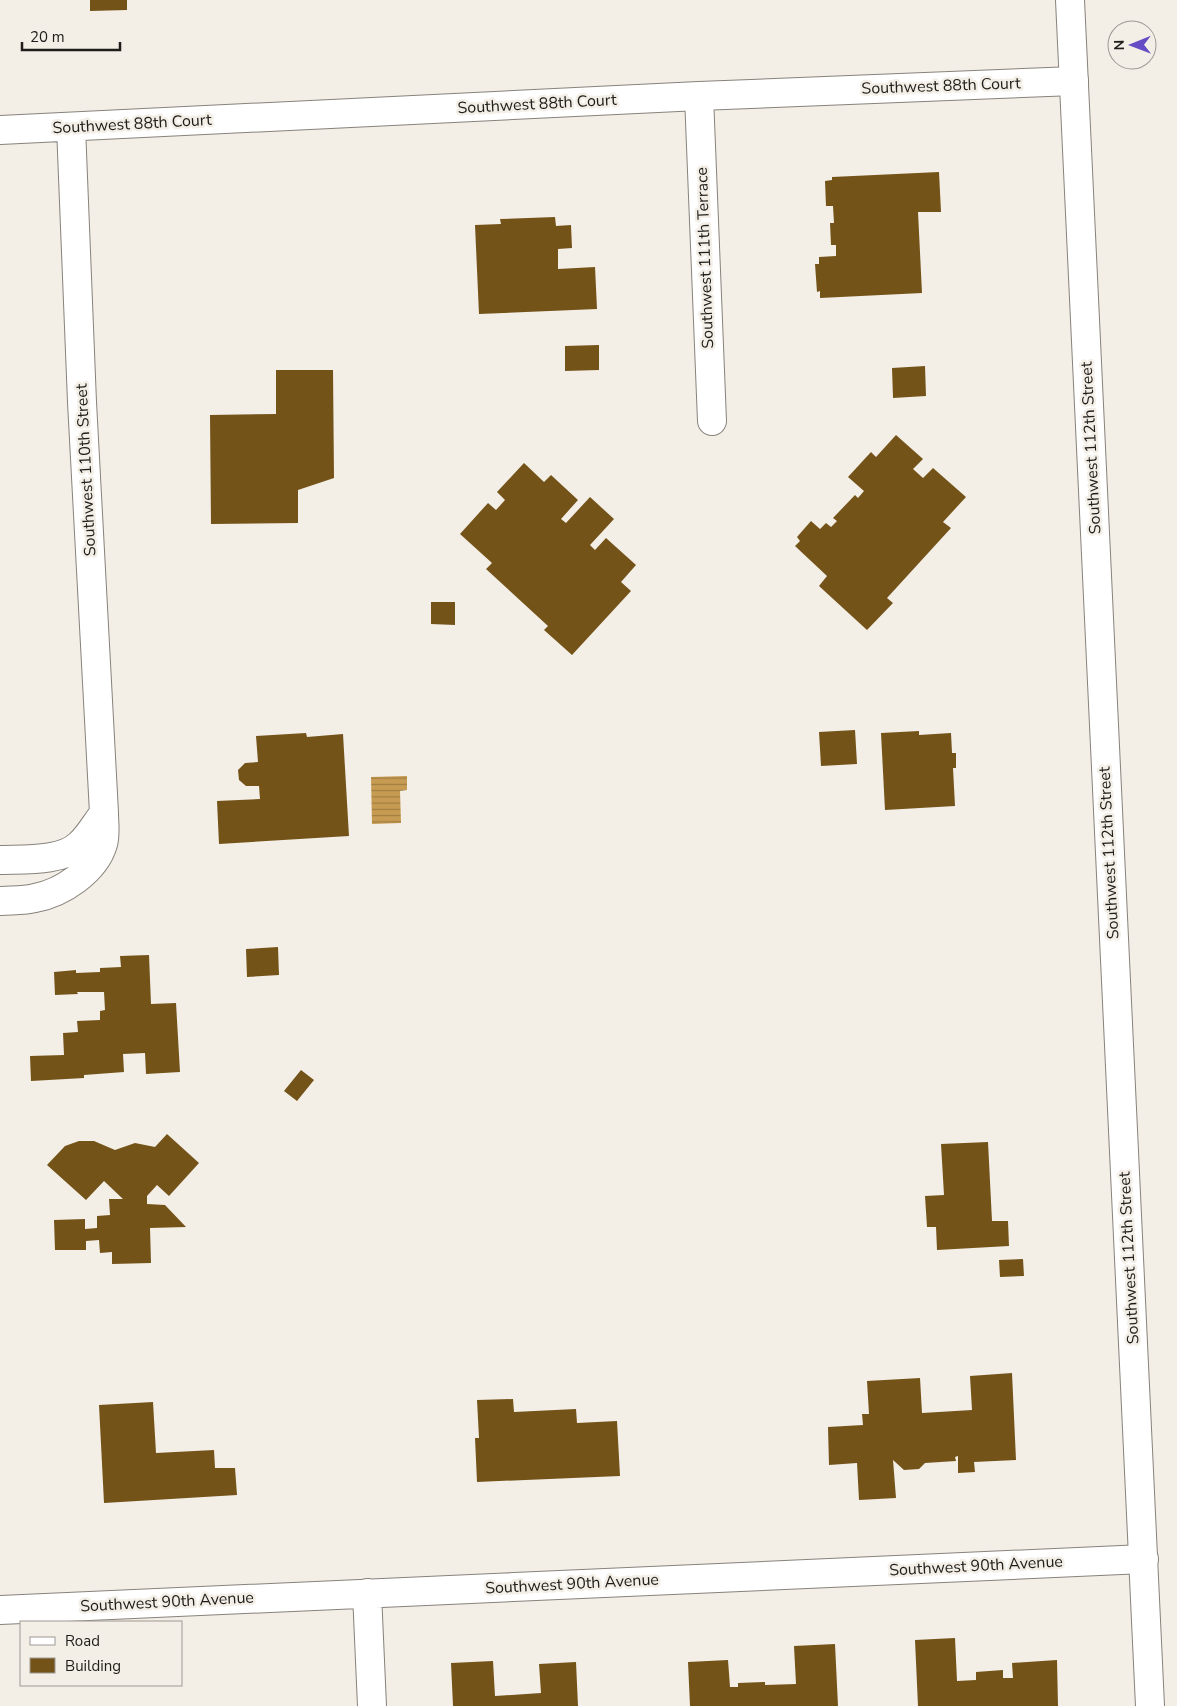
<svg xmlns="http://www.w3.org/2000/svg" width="1177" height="1706" font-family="'Nunito Sans',sans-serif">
<defs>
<pattern id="water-rules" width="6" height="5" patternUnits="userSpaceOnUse" patternTransform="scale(1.25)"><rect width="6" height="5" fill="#c79b51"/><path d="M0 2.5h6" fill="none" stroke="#a17e42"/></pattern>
</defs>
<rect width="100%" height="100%" fill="#f3eee6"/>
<!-- water -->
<path fill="url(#water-rules)" d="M 407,776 L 407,790 L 400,791 L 401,823 L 372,824 L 371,777 Z"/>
<!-- building -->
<path fill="#745319" d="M 90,0 L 127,0 L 127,10 L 90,11 Z
M 939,172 L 941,212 L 918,212 L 922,293 L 820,298 L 820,291 L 817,292 L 815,264 L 819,264 L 819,257 L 836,256 L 836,245 L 831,245 L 830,223 L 834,223 L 833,206 L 826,206 L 825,181 L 832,180 L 832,177 Z
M 555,217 L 556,226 L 571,225 L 572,248 L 558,249 L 558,269 L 595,267 L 597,309 L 479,314 L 475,225 L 501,224 L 500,219 Z
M 599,345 L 599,370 L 565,371 L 565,346 Z
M 925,366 L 926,396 L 893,398 L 892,368 Z
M 276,370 L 333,370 L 334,478 L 298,490 L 298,523 L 211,524 L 210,415 L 276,414 Z
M 896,435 L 923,459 L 913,469 L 923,478 L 933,468 L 966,497 L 943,522 L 951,528 L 887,598 L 893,603 L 867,630 L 819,586 L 827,576 L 795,546 L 800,541 L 797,537 L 811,521 L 820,529 L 826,523 L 831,527 L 837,521 L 833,518 L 855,495 L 858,498 L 864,491 L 848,477 L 871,452 L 876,457 Z
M 524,463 L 544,482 L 551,475 L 578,500 L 561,519 L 566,523 L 590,497 L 614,519 L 590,545 L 595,550 L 606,538 L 636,565 L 621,582 L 631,591 L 572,655 L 544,630 L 548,626 L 486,569 L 492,563 L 460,534 L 488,503 L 496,510 L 505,500 L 497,492 Z
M 431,602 L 455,602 L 455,625 L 431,624 Z
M 855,730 L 857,764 L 821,766 L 819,732 Z
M 919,731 L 919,735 L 951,733 L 952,753 L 956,753 L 956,768 L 953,768 L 955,806 L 885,810 L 881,733 Z
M 306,733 L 307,737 L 343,734 L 349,836 L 219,844 L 217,801 L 260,799 L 259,786 L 246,786 L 239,780 L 238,770 L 245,763 L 258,762 L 256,736 Z
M 278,947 L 279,975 L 247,977 L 246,949 Z
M 149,955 L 151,1004 L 176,1003 L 180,1072 L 146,1074 L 145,1053 L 123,1054 L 124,1072 L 84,1075 L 84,1078 L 31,1081 L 30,1056 L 64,1055 L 63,1033 L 78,1032 L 77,1021 L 100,1020 L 100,1011 L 105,1010 L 104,992 L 77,992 L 78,994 L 55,995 L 54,972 L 76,970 L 76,973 L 100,972 L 100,968 L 121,967 L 120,956 Z
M 301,1070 L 314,1080 L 297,1101 L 284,1091 Z
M 167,1134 L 199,1163 L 169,1196 L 157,1185 L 147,1196 L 147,1204 L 165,1205 L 186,1227 L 150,1228 L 151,1263 L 112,1264 L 112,1252 L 100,1253 L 99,1240 L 86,1241 L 86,1250 L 55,1250 L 54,1220 L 85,1219 L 85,1229 L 97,1228 L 97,1216 L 110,1215 L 109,1199 L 123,1199 L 104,1181 L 86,1200 L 47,1165 L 65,1146 L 79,1141 L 94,1141 L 115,1150 L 135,1143 L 155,1147 Z
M 988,1142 L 992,1221 L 1008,1221 L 1009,1246 L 937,1250 L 936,1227 L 927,1227 L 925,1196 L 944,1195 L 941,1144 Z
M 1023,1259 L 1024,1276 L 1000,1277 L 999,1260 Z
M 1012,1373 L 1016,1460 L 974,1462 L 975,1472 L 958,1473 L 958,1456 L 955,1457 L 956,1461 L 925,1463 L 919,1469 L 904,1470 L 893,1460 L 896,1498 L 859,1500 L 857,1463 L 829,1465 L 828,1427 L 863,1425 L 862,1414 L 869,1414 L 867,1381 L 920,1378 L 922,1413 L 972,1410 L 970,1376 Z
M 513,1399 L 514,1412 L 576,1409 L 577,1423 L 617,1421 L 620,1476 L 477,1482 L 475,1438 L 479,1438 L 477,1400 Z
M 153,1402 L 156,1453 L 214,1450 L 215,1468 L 235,1468 L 237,1495 L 104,1503 L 99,1405 Z
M 955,1638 L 957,1681 L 976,1680 L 976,1672 L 1003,1670 L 1003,1678 L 1013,1678 L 1012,1663 L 1057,1660 L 1058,1706 L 918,1706 L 915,1640 Z
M 835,1644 L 838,1706 L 690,1706 L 688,1662 L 728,1660 L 730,1687 L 738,1687 L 738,1683 L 765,1682 L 765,1685 L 796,1684 L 794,1646 Z
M 493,1661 L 495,1696 L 541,1693 L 539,1664 L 576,1662 L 578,1706 L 453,1706 L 451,1663 Z"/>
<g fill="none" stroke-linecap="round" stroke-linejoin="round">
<defs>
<path id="minor" d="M 699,96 L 712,421
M 0,130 L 699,96 L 1074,81
M 0,860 C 24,859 62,862 80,844 C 89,836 96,823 104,813
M 0,901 C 11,900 24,901 35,898 C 62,893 95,871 103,844 C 106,835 104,823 104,813 L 82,402 L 71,127
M 367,1593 L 372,1706
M 0,1610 L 1144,1559"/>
<path id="major" d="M 1070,0 L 1150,1706"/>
</defs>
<!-- minor casing -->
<use href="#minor" stroke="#87827b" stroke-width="30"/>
<!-- major casing -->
<use href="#major" stroke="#87827b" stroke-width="30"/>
<!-- minor -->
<use href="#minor" stroke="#fff" stroke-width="28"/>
<!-- major -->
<use href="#major" stroke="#fff" stroke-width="28"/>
</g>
<g text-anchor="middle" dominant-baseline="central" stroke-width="5" stroke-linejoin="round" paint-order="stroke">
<!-- street labels -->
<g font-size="16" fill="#1e1d1a" stroke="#f3eee6">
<text transform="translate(941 86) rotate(-2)">Southwest 88th Court</text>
<text transform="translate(537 104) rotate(-3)">Southwest 88th Court</text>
<text transform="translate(132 124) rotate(-3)">Southwest 88th Court</text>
<text transform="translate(705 258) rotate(-92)">Southwest 111th Terrace</text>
<text transform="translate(1091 448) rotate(-93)">Southwest 112th Street</text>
<text transform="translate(86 470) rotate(-93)">Southwest 110th Street</text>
<text transform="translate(1109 853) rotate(-93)">Southwest 112th Street</text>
<text transform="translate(1129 1258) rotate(-93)">Southwest 112th Street</text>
<text transform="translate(976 1566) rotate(-3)">Southwest 90th Avenue</text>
<text transform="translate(572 1584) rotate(-3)">Southwest 90th Avenue</text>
<text transform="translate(167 1602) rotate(-3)">Southwest 90th Avenue</text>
</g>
</g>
<!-- legend -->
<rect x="20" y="1621" width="162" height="65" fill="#f3eee6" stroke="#9e9a94"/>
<rect x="30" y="1637" width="25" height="8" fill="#ffffff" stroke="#9e9a94"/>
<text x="65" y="1646" font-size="15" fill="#1e1d1a">Road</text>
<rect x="30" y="1658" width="25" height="15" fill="#745319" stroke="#9e9a94"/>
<text x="65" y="1671" font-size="15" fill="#1e1d1a">Building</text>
<!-- north arrow -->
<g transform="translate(1132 45) rotate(269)"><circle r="24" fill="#f3eee6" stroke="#9e9a94"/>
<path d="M0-4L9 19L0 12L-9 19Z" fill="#654bc4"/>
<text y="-8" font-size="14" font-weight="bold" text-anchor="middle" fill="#1e1d1a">N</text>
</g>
<!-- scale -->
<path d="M22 42v8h98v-8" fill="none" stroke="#1e1d1a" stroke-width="2.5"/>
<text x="30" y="42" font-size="15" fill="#1e1d1a" stroke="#f3eee6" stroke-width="4" paint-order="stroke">20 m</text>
</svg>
